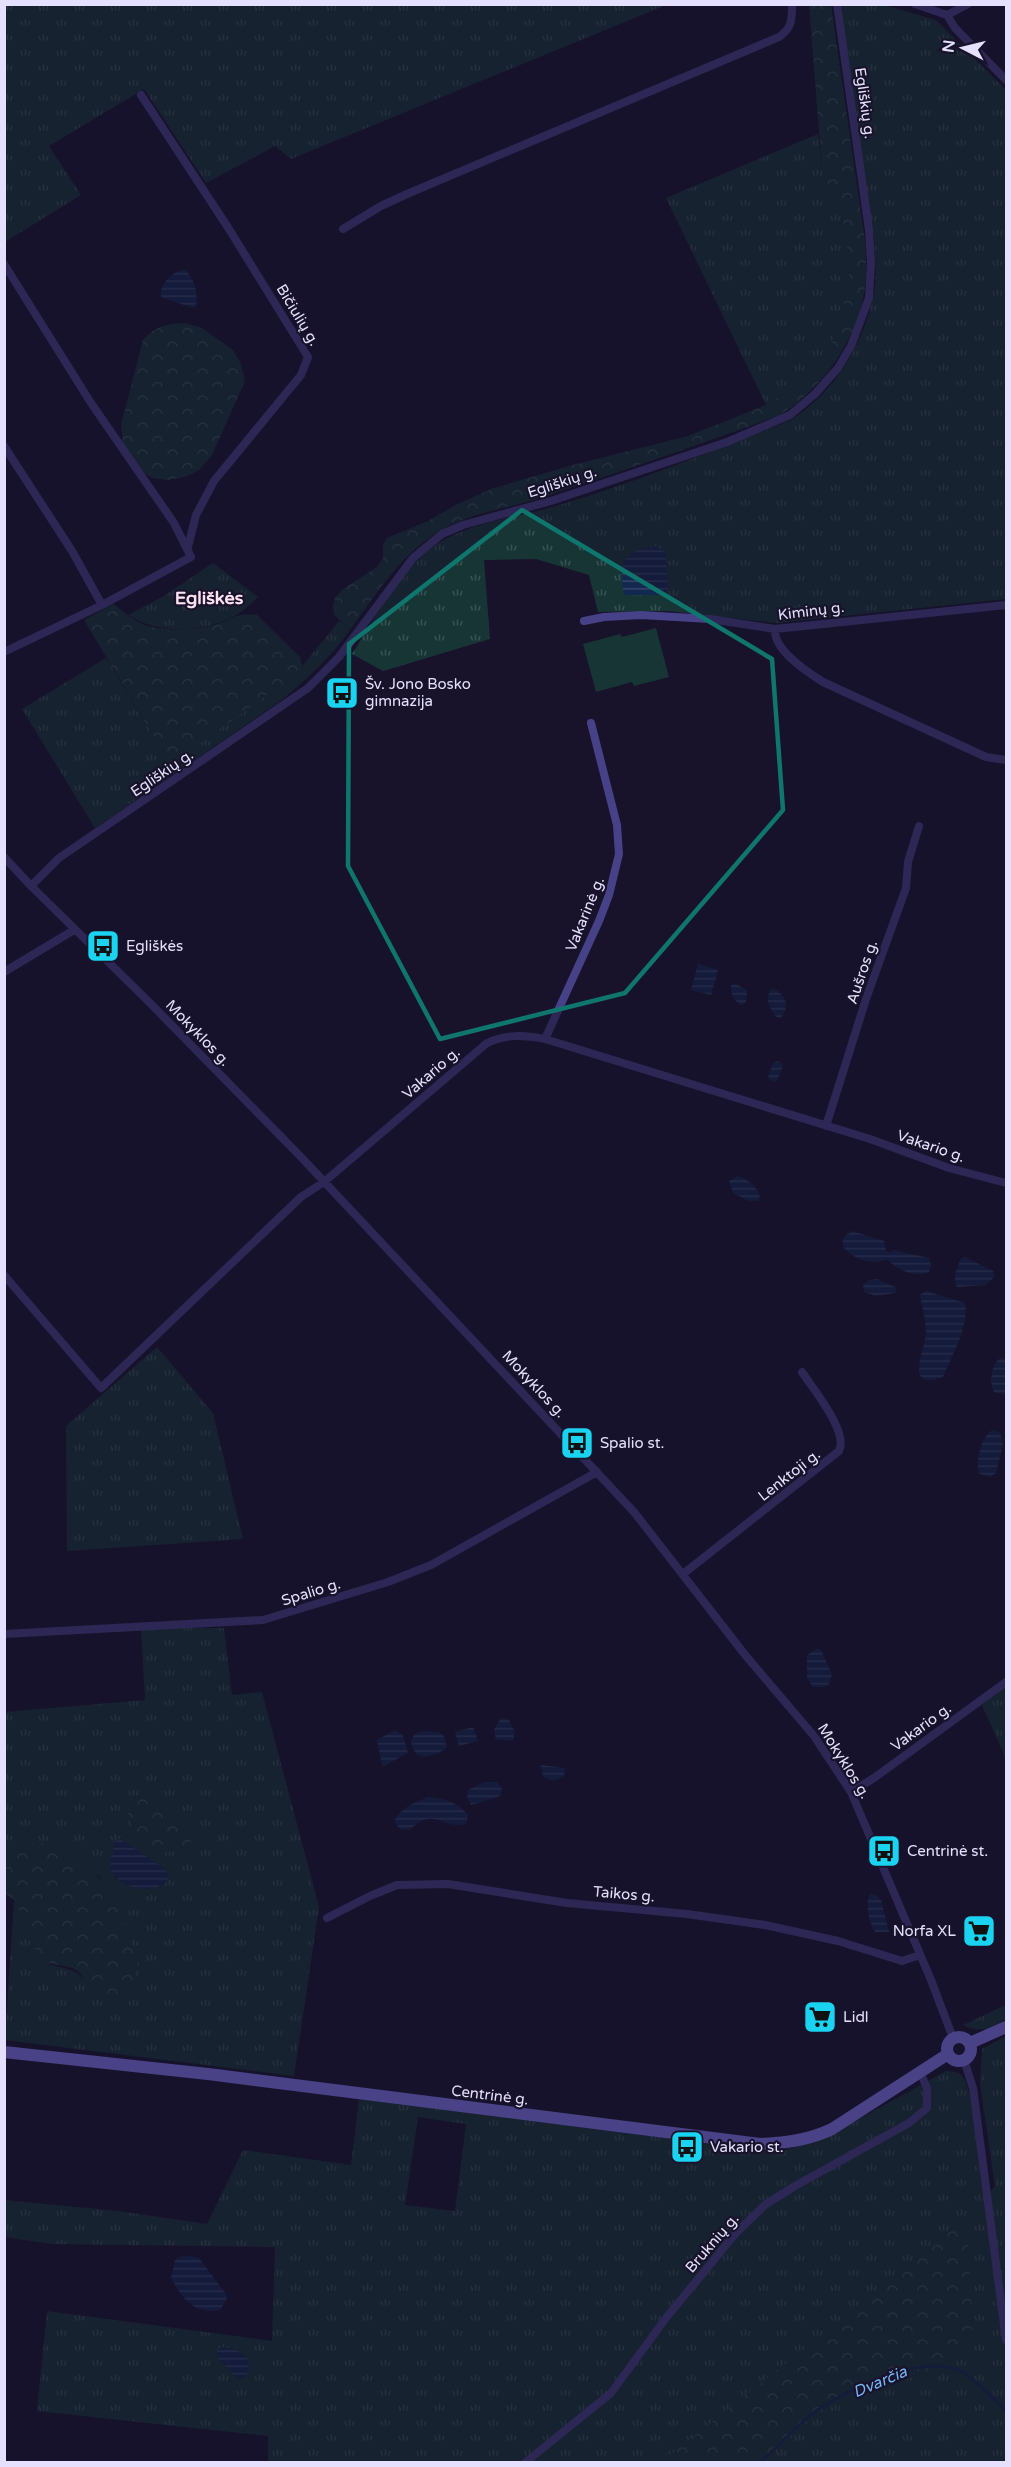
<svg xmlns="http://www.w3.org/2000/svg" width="1011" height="2467" font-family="'Varela Round',sans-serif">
<defs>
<pattern id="grass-tufts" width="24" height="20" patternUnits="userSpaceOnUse" patternTransform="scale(1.5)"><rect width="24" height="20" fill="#173535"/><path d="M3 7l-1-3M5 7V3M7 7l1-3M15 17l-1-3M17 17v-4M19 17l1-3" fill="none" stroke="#395253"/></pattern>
<pattern id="forest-crowns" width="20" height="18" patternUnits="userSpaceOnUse" patternTransform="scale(1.5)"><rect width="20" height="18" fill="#173535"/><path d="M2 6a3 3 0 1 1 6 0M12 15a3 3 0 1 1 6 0" fill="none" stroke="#395253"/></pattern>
<pattern id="water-rules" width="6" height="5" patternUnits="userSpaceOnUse" patternTransform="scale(1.5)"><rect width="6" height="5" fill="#13284f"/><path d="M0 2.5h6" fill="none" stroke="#354769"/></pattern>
</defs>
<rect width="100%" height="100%" fill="#18132b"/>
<!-- grass -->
<path fill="url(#grass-tufts)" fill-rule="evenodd" d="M 5,5 L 666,5 L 291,159 L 275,146 L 206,183 L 144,89 L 49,146 L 81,195 L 5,242 Z
M 842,5 L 884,5 L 936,20 L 1006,90 L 1006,599 L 777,623 L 669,611 L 598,612 L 589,575 L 536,559 L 484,560 L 490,639 L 383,671 L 352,654 C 373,621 399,573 430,549 C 465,522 522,517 563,504 C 639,481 715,450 789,421 C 834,394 863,345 874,294 C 877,276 875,257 874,238 L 845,47 Z
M 818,134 L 822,169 L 828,187 L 836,199 L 846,233 L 849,272 L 841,320 L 827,353 L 807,378 L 766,405 L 666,198 Z
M 213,563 L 258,597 C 251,603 244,611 236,615 C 205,633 159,635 128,615 L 164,596 Z
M 339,621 L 350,630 C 330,658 306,680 279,702 L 95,828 L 22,709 L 106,658 L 160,747 L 294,676 Z
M 157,1347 L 213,1413 L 243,1539 L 67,1551 L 66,1426 Z
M 141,1628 L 224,1628 L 232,1695 L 262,1692 L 319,1907 L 294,2076 L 5,2040 L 14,1900 L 40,1960 C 64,1973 73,1961 91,1989 L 141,1957 C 122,1935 122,1926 122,1896 L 106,1887 L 99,1876 L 10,1848 L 5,1851 L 5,1712 L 145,1700 ZM 120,1839 L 164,1868 L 161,1887 L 128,1886 L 114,1877 L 115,1841 Z
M 1006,1686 L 1006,1759 L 982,1705 Z
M 1006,2005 L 1006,2019 C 990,2028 981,2034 963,2025 Z
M 1006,2036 L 1006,2462 L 268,2462 L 268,2436 L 37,2411 L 47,2311 L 272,2341 L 275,2247 L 53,2244 L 10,2238 L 5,2236 L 4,2200 L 118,2211 L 207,2224 L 243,2150 L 351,2165 L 359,2099 L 581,2126 L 756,2151 L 779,2151 L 821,2140 L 946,2071 C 953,2072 959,2071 963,2077 C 975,2093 978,2173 984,2197 L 995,2187 L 980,2083 L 982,2049 ZM 418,2117 L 466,2124 L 455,2211 L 405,2205 Z"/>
<!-- forest -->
<path fill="url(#forest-crowns)" d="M 809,5 L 831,5 L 865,241 C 866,257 867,272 865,287 C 859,338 822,389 780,415 C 699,445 616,473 534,500 C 500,510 464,514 435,534 C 399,557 375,596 350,630 L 334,615 L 333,607 L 335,598 L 343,589 L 377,567 L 383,558 L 383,545 L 387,538 L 428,521 L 456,505 L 491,489 L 569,466 L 688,436 L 766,405 L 807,378 L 827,353 L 841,320 L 849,272 L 846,233 L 836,199 L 828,187 L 822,169 Z
M 185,323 L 202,328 L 233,350 L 241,364 L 245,381 L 212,455 L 199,470 L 185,477 L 168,480 L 152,478 L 143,472 L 123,444 L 121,425 L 143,340 C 156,326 166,324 185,323 Z
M 113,604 C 122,610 130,618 140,623 C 159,632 198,631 218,624 C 232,618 241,612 257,615 L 300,657 L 302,666 L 294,676 L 182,756 L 169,753 L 160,747 L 84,620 Z
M 141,1794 C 158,1797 167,1807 180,1818 C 183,1821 189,1824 191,1827 C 202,1847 167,1860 149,1847 C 142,1842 138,1835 134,1829 C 127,1817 126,1811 133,1799 Z
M 46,1842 C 79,1850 95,1880 122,1896 C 122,1926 122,1935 141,1957 L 131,1992 C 118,1996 101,1999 91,1989 C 85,1983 83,1975 76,1970 C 66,1964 51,1966 40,1960 L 14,1900 L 5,1893 L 5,1851 L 10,1848 Z
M 951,2228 L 963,2231 L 968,2236 L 973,2327 L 961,2347 L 941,2368 L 839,2402 L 807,2423 L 767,2462 L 657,2462 L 674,2452 L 939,2241 Z"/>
<!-- pitch -->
<path fill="#173535" d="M 656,628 L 669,677 L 634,686 L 632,682 L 596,692 L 583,644 L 620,634 L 622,637 Z"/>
<!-- water -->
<path fill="url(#water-rules)" d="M 182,270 L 186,270 C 195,282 198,291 196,306 L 193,308 L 161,297 C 159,285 171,273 182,270 Z
M 656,546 L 665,552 L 668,591 L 661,595 L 624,595 C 619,563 621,551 656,546 Z
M 698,964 L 718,970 L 711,995 L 691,990 Z
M 736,984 L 747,990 L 746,1002 L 741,1005 C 733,1000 731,994 731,985 Z
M 772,988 C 786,994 790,1006 781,1018 L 776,1017 C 769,1007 764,999 772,988 Z
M 778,1061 L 783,1065 L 777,1081 L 773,1082 L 768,1078 L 773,1063 Z
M 738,1176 C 749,1180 756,1185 760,1197 L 758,1201 L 749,1201 L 733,1193 L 729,1181 Z
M 852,1231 L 884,1241 L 886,1251 L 890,1253 L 893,1250 L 929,1258 L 931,1265 L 929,1272 C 914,1278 898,1270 888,1260 C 883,1260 879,1262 874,1262 C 858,1262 827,1245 852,1231 Z
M 965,1257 L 993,1271 L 994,1277 L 985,1285 L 957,1287 C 952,1278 957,1268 961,1259 Z
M 877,1279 L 897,1288 L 895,1293 L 876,1296 L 864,1292 L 863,1285 L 869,1280 Z
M 926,1291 L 965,1303 C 969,1327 952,1355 943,1377 C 903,1391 925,1351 926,1333 C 926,1321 922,1307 920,1295 Z
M 1000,1358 L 1006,1359 L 1006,1395 L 994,1392 C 989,1382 991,1366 1000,1358 Z
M 993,1430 L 1000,1433 L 1003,1444 L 996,1473 L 990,1477 L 980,1474 C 974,1464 982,1434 993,1430 Z
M 817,1649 L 821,1650 L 832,1674 L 829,1684 L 825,1687 L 813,1687 L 807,1677 L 807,1655 Z
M 501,1718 L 509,1720 L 515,1732 L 513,1741 L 496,1739 L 494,1730 Z
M 473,1727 L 478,1741 L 459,1746 L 455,1732 Z
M 395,1730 L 403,1735 L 408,1753 L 384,1766 L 382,1765 L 377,1740 Z
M 421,1731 L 439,1732 L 444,1736 L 447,1748 C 432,1757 414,1764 411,1741 L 414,1735 Z
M 541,1765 L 565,1768 L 564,1776 C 556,1781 550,1782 543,1776 Z
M 485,1782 L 497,1782 L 502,1789 L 500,1796 L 471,1805 L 467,1796 L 468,1790 Z
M 428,1797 C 445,1799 456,1801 468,1815 L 466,1824 C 444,1830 433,1805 410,1830 L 400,1829 L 394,1821 C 402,1807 414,1803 428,1797 Z
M 120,1839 L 164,1868 L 168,1874 L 167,1882 C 149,1896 119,1888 109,1868 L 115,1841 Z
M 870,1894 L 876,1895 L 881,1900 L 889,1932 L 875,1932 C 869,1923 865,1903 870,1894 Z
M 183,2255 L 199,2258 L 226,2294 L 227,2298 L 220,2310 C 193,2314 183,2299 171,2278 L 175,2260 Z
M 222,2347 C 239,2348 257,2358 245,2377 L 238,2379 L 217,2357 L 217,2350 Z"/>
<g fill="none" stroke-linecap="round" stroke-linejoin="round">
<!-- stream -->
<path stroke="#13284f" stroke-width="3" d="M 761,2462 C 780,2445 798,2423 819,2409 C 853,2387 921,2354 961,2371 C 972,2376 995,2401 1006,2410"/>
<!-- street -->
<path stroke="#474287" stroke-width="8" d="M 915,4 L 947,15 L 955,28 L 1006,80
M 947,15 L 968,4
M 141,95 L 229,229 L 308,357 L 301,375 L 214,481 L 196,515 L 188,547
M 343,229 L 381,206 L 407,194 L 779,37 C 792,28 792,20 792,4
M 4,264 L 91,403 L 174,523 L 191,557 L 102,605 L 4,652
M 4,446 L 72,551 L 102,605
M 584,621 L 604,617 L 641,615 L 710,619 L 775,629 L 1006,605
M 775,629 C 773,650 807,672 823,682 L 986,757 L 1006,760
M 4,857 L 31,886 L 149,1002 L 301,1157 L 634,1512 L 746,1656 L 814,1736 L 851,1792 L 931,1980 L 953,2038
M 31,886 L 59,858 L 308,688 L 339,657 L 413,558 L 442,534 L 463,525 L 551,501 L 727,442 L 790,415 L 815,394 L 838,368 L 851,346 L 869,298 L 871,263 L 869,230 L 837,4
M 4,972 L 74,930
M 545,1039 L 599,921 L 609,895 L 619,854 L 617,825 L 591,723
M 826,1126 L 866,999 L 906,888 L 908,862 L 919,826
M 4,1275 L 101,1388 L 301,1197 L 324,1182 L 487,1043 C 506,1034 524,1035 545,1039 L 870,1139 L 949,1168 L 1006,1183
M 683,1574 L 839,1451 C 849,1432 813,1389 802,1372
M 4,1634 L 263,1620 L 388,1582 L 431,1565 L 597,1472
M 851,1792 L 874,1778 L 1006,1682
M 327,1918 L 370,1896 L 397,1885 L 448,1884 L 567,1903 L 687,1914 L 765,1925 L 838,1941 L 902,1961 L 920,1955
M 964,2060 L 973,2088 L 1006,2340
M 526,2462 L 611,2393 L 666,2318 L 736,2233 L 766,2204 L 795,2186 L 909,2123 L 927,2108 L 927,2088 L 921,2074"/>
<!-- secondary -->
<path stroke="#857df6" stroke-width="12" d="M947 2049a12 12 0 1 1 24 0a12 12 0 1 1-24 0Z
M 970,2043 L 1006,2027
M 4,2052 L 208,2074 L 760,2144 C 786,2143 809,2140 832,2129 L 948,2054"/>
</g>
<!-- marked area -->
<path d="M0 0H1011V2467H0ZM 522,510 L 772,659 L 783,810 L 625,993 L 440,1039 L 348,866 L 349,644 Z" fill="#18132b" fill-opacity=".55" fill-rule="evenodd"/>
<path fill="none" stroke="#0f766e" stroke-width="4.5" stroke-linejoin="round" d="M 522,510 L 772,659 L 783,810 L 625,993 L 440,1039 L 348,866 L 349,644 Z"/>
<!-- icons -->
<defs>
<symbol id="bus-square" viewBox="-11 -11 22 22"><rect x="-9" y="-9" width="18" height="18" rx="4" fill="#19d3f0" stroke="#18132b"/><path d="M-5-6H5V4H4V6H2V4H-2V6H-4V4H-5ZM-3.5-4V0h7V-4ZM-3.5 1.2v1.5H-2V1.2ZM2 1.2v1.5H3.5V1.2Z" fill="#111"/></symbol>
<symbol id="supermarket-square" viewBox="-11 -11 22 22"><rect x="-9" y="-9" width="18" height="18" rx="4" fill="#19d3f0" stroke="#18132b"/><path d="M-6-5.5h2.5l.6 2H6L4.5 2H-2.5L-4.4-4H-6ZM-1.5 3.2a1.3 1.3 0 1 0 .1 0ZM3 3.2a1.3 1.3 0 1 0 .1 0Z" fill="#111"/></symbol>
</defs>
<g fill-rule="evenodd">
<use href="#bus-square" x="323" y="674" width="38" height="38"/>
<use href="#bus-square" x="84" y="927" width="38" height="38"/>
<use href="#bus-square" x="558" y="1424" width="38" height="38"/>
<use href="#bus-square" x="865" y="1832" width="38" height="38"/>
<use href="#supermarket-square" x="960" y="1912" width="38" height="38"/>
<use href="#supermarket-square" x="801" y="1998" width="38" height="38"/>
<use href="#bus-square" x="668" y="2128" width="38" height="38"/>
</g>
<g text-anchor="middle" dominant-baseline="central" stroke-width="4.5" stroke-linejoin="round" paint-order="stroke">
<!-- street labels -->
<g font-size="15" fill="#e4e0fd" stroke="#18132b">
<text transform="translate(865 103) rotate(82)">Egliškių g.</text>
<text transform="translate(298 315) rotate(59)">Bičiulių g.</text>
<text transform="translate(562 482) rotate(-18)">Egliškių g.</text>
<text transform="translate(811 611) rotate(-7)">Kiminų g.</text>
<text transform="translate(162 773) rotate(-34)">Egliškių g.</text>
<text transform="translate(585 914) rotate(-68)">Vakarinė g.</text>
<text transform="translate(862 972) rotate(-71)">Aušros g.</text>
<text transform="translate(198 1033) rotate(46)">Mokyklos g.</text>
<text transform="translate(431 1073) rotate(-41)">Vakario g.</text>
<text transform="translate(931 1146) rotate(19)">Vakario g.</text>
<text transform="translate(534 1384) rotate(47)">Mokyklos g.</text>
<text transform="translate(789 1475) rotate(-38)">Lenktoji g.</text>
<text transform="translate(311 1592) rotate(-17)">Spalio g.</text>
<text transform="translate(921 1727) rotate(-36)">Vakario g.</text>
<text transform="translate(844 1761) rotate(58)">Mokyklos g.</text>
<text transform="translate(624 1894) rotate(5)">Taikos g.</text>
<text transform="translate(490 2095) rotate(7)">Centrinė g.</text>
<text transform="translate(712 2243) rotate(-49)">Bruknių g.</text>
</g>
<!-- poi labels -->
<g font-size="15" fill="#e4e0fd" stroke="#18132b" text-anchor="start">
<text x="365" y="684">Šv. Jono Bosko<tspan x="365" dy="17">gimnazija</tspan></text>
<text x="126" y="946">Egliškės</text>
<text x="600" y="1443">Spalio st.</text>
<text x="907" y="1851">Centrinė st.</text>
<text x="956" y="1931" text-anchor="end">Norfa XL</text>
<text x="843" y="2017">Lidl</text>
<text x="710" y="2147">Vakario st.</text>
</g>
<!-- water labels -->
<g font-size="16" font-style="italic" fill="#75b5f6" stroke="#18132b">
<text transform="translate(880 2382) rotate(-23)">Dvarčia</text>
</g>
<!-- quarter labels -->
<g font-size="18" font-weight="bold" fill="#fde2f2" stroke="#18132b">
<text x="209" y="598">Egliškės</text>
</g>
</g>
<!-- border -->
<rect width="1011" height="2467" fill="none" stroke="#e4e0fd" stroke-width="12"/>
<!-- north arrow -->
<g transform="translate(963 48) rotate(277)" stroke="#18132b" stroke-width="4.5" paint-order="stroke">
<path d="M0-4.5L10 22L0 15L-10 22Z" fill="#e4e0fd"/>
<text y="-9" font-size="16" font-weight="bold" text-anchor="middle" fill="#e4e0fd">N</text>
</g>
</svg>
